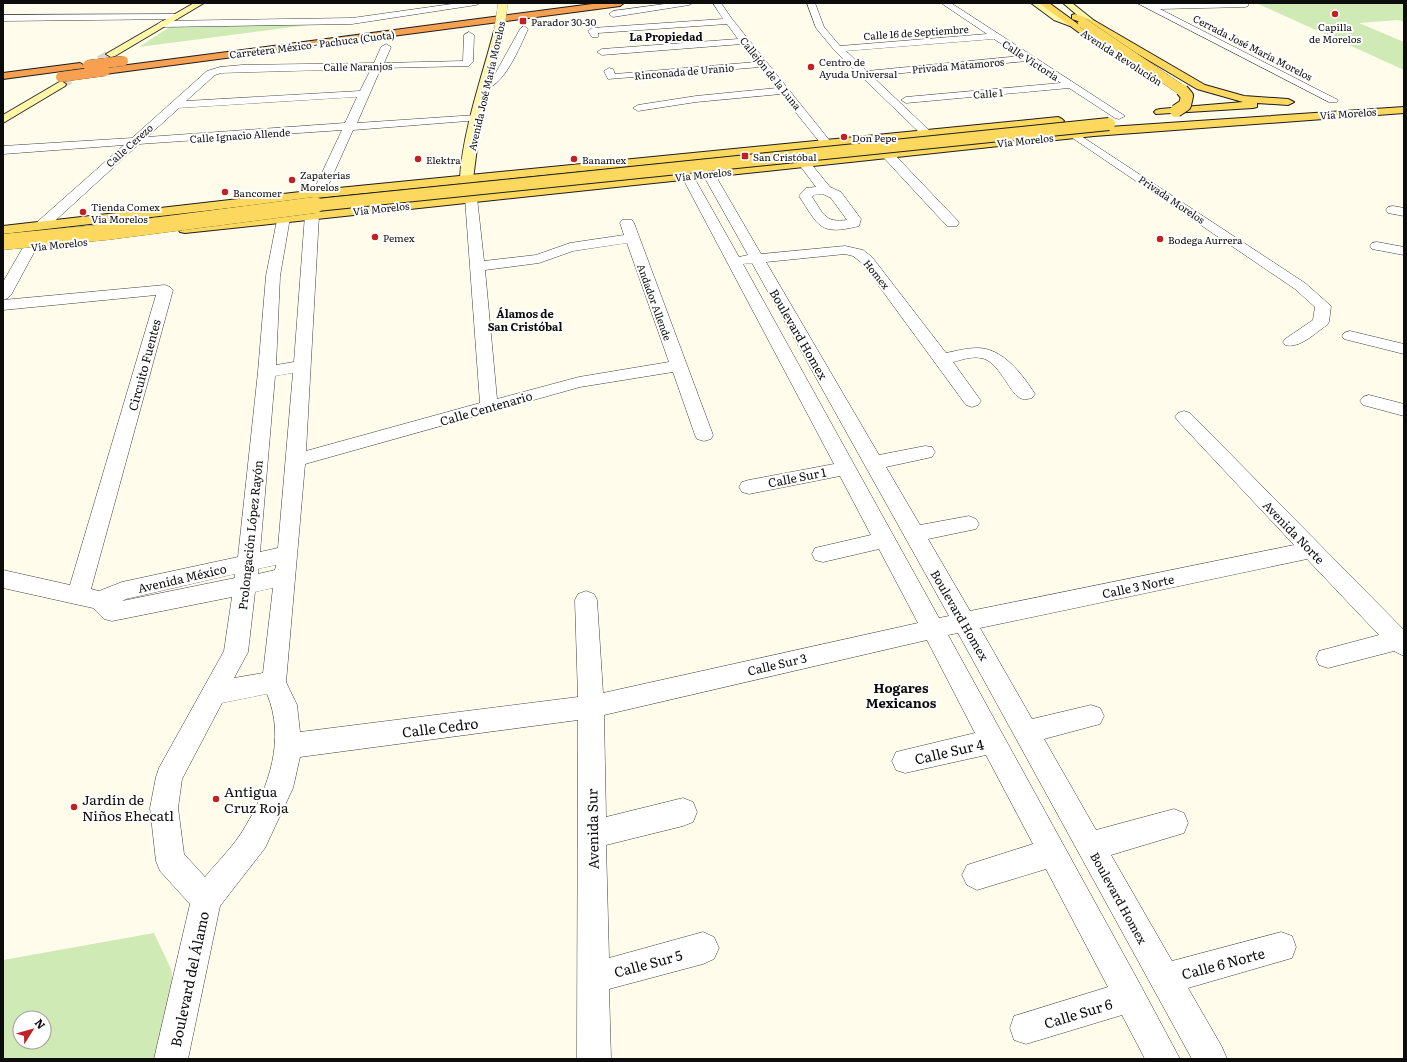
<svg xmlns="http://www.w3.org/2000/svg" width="1407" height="1062" font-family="Literata,serif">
<rect width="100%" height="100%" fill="#fffcec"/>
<!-- green -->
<path fill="#d0eab5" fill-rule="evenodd" d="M 1256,3 L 1404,3 L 1404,22 L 1398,20 L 1359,23 L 1404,42 L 1404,70 Z
M 324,23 L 139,47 L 171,26 Z
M 154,933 L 171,969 L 176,1002 L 159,1059 L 3,1059 L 3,960 ZM 20,1018 L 44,1018 L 44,1042 L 20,1042 Z"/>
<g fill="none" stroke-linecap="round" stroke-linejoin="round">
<!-- secondary-tunnel -->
<path stroke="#dbd8ca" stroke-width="10" stroke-dasharray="10 5" stroke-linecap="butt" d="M 61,84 L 111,54"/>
<defs>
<path id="street" d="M 459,3 L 480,3 L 476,5 L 352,24 L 162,27 L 158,24 L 162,21 L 352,18 Z
M 672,3 L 693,3 L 689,5 L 613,17 L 609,14 L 613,11 Z
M 713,3 L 721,3 L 732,19 L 830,141 L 832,143 L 830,145 L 822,145 L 781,94 L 696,102 L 638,111 L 633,108 L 638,105 L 696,96 L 777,88 L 761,67 L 608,79 L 604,71 L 609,68 L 613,69 L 615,74 L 756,62 L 742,44 L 602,55 L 597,52 L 602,49 L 738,39 L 727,24 L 598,33 L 598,37 L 592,37 L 588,31 L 592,28 L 723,19 Z
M 807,3 L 815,3 L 824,27 L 840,46 L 987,34 L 941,3 L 951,3 L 1125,116 L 1119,119 L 1115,118 L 1069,88 L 906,103 L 901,100 L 906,97 L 1061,83 L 1027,61 L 872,76 L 932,133 L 930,135 L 922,135 L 835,51 L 816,28 ZM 994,39 L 1020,56 L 867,71 L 846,51 Z
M 1137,3 L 1150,4 L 1248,3 L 1248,6 L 1245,7 L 1160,9 L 1338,100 L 1337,102 L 1329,102 Z
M 175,14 L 178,15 L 178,19 L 3,21 L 3,15 Z
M 524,26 L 528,29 C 521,44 502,93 481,88 L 480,86 L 494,76 L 520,29 Z
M 469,32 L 474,35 L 473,62 L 469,66 L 381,68 L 357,123 L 476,115 L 480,116 L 482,118 L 480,120 L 353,130 L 323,197 L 318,198 L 312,194 L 342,130 L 139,144 L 46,229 L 36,229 L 34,226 L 36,223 L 124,145 L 3,154 L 3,146 L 132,138 L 207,71 L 220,67 L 242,65 L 374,63 L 381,47 L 386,44 L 391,47 L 384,63 L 463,61 L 464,35 ZM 371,69 L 360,91 L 186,101 L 215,75 L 221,73 ZM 357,97 L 345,123 L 147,137 L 179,108 Z
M 1075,132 L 1305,283 L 1331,306 L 1329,322 L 1327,325 C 1315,333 1300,349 1285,345 L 1283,342 L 1285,339 L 1313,320 L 1315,307 L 1295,289 L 1071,137 L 1069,135 Z
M 887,150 L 891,151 L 957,220 L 959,223 L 957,226 L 947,226 L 883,157 L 881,154 L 883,151 Z
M 804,159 L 808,160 L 830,187 L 841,192 L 861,219 L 859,226 C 819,236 819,226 799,196 L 806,188 L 816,187 L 798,163 ZM 823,194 L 831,198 L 847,220 C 824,223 824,214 812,197 L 814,195 Z
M 708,169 L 714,173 L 761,254 L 845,246 L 863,250 L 872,257 L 946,353 C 956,351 966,348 977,348 C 1003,348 1022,374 1035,394 L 1032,398 C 1028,399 1024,400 1020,398 C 1008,391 999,361 981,358 C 972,356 961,360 953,362 L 981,401 L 978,405 L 972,407 L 966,405 L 862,263 L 853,256 L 845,254 L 766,262 L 879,455 L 925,446 L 932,447 L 935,452 L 932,457 L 886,467 L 920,525 L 969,516 L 976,519 L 979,524 L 976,529 L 928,539 L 970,611 L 1294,545 L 1178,421 L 1175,417 L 1178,413 L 1184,411 L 1190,413 L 1404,630 L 1404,656 L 1394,651 L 1328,668 L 1319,665 L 1316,658 L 1319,651 L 1379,635 L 1307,559 L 980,628 L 1032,719 L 1091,705 L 1100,708 L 1104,716 L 1100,724 L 1044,739 L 1096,830 L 1174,809 L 1184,813 L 1188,823 L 1184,833 L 1111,855 L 1172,961 L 1281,932 L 1292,936 L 1296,947 L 1292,958 L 1188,988 L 1222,1047 L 1227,1059 L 1192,1059 L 958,633 L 948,635 L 1141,986 L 1180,1059 L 1145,1059 L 1122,1015 L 1026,1044 L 1014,1040 L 1010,1028 L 1014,1016 L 1108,987 L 1046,869 L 977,890 L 967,885 L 962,875 L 967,865 L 1033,844 L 986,755 L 905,773 L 896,770 L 892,761 L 896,752 L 975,733 L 927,640 L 604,715 L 606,817 L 683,798 L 693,802 L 697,812 L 693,822 L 683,826 L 606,845 L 609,958 L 703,932 L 714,937 L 719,948 L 714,959 L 703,964 L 609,989 L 611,1059 L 577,1059 L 578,720 L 300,757 L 293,788 L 265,848 L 220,906 L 188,1059 L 154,1059 L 190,904 L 160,871 L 156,861 L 150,808 L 156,777 L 159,768 L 224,651 L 232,597 L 112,621 L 104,619 L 93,608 L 3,588 L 3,570 L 70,585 L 156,295 L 3,310 L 3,300 L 165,285 L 170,287 L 173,290 L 91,589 L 99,591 L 122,582 L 238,557 L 258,372 L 266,276 L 278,215 L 288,215 L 290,218 L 280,276 L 276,365 L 294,362 L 305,215 L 307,212 L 317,212 L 319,215 L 306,451 L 480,403 L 465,198 L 466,195 L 476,195 L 477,198 L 484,261 L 536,255 L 570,243 L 624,235 L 620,223 L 622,220 L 632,220 L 634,223 L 713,435 L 711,439 L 704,441 L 697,439 L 695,435 L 673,372 L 580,387 L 305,464 L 286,682 L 297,705 L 300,732 L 578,697 L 575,600 L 578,594 L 586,591 L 594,594 L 597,600 L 603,693 L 918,623 L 879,549 L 823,562 L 815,560 L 812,554 L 815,548 L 871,535 L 840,476 L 749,494 L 742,492 L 739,487 L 742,482 L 749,480 L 834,464 L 681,175 L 687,171 L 691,172 L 739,257 L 748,255 L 702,173 ZM 627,243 L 669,362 L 579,377 L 497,399 L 485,270 L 539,263 L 573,251 ZM 752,263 L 949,616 L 939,618 L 743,264 ZM 293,373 L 278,548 L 260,552 L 275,376 ZM 276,565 L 275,570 L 258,574 L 258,569 ZM 235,574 L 235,578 L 122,601 L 126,599 ZM 273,588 L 263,673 L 234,678 L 248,652 L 255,592 ZM 267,694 C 286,739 269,787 245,827 C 235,845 218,861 205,877 L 184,854 L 178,808 L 182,779 L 222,703 Z
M 1393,206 L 1404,208 L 1404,216 L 1388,213 L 1386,210 L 1388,207 Z
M 1377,242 L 1404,247 L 1404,255 L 1372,249 L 1370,246 L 1372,243 Z
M 30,243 L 35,244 L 37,247 L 11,295 L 8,298 L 3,300 L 3,282 L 25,244 Z
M 1350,331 L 1404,344 L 1404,354 L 1344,339 L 1342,336 L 1344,333 Z
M 1369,395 L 1404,404 L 1404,416 L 1363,405 L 1360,401 L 1363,397 Z"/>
<path id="secondary" d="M 194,3 L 204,3 L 115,56 L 111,57 L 106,54 Z
M 1031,3 L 1041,3 L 1075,23 L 1070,26 L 1054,20 Z
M 1063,3 L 1072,3 L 1097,23 L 1095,25 L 1089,25 Z
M 499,28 L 504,31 L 482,118 L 478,140 L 473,179 L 478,198 L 476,201 L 466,201 C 462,196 459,184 460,178 C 463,130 482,77 494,31 Z
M 61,81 L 66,84 L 65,86 L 3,123 L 3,115 Z"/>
<path id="primary" d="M 1039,3 L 1049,3 L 1089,32 L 1084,35 L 1081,34 Z
M 1075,14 L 1095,21 L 1205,85 L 1244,96 L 1288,99 L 1294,102 L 1288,105 L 1257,103 L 1257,107 L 1253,108 L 1156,114 L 1154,112 L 1156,110 L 1160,109 L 1243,102 L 1197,89 L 1089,25 L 1072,19 L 1072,15 Z
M 1404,107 L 1404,113 L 1094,136 L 185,233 L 180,232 L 178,229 L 180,226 L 185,225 L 1094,128 Z
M 1058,117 L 1062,119 L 1064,121 L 1062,123 L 318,198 L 3,234 L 3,226 L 318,190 Z"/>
<path id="highway" d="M 600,3 L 624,3 L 620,6 L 105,74 L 100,71 L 105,68 Z
M 80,63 L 85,66 L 84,68 L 3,79 L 3,73 Z"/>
</defs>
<!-- street casing -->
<use href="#street" stroke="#3f3f3f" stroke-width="1"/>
<!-- secondary casing -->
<use href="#secondary" stroke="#2e2e2e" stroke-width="2"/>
<!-- primary casing -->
<use href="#primary" stroke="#1d1d1d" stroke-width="2"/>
<!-- highway casing -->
<use href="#highway" stroke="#1d1d1d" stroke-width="2"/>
<!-- street -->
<use href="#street" fill="#fff" fill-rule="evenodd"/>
<!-- secondary -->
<use href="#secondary" fill="#fff7a7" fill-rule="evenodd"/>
<!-- primary -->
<use href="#primary" fill="#fcd85f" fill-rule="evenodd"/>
<!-- highway -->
<use href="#highway" fill="#f8a051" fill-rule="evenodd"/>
<defs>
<path id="secondary-bridge" d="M 499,31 L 503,3"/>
<path id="primary-bridge-far2" d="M 1083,23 L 1183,91"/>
<path id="primary-bridge-far1" d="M 1176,111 L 1185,105 L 1187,96 L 1182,90
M 307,206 L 1109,124"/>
<path id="primary-bridge" d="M 3,242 L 107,232 L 315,205"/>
<path id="highway-bridge" d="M 88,65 L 123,61
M 61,77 L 105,71"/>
</defs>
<!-- secondary-bridge casing -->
<use href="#secondary-bridge" stroke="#2e2e2e" stroke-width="10" stroke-linecap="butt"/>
<!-- primary-bridge-far2 casing -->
<use href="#primary-bridge-far2" stroke="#1d1d1d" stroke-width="10" stroke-linecap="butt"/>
<!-- primary-bridge-far1 casing -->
<use href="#primary-bridge-far1" stroke="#1d1d1d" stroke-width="14" stroke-linecap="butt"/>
<!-- primary-bridge casing -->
<use href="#primary-bridge" stroke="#1d1d1d" stroke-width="16" stroke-linecap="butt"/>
<!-- highway-bridge casing -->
<use href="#highway-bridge" stroke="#1d1d1d" stroke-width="10" stroke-linecap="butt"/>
<!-- secondary-bridge -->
<use href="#secondary-bridge" stroke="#fff7a7" stroke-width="10"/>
<!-- primary-bridge-far2 -->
<use href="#primary-bridge-far2" stroke="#fcd85f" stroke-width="10"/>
<!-- primary-bridge-far1 -->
<use href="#primary-bridge-far1" stroke="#fcd85f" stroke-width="12"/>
<!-- primary-bridge -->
<use href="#primary-bridge" stroke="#fcd85f" stroke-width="16"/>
<!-- highway-bridge -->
<use href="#highway-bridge" stroke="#f8a051" stroke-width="10"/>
</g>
<!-- markers -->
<g fill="#bf2126" stroke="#fff" stroke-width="1.5">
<circle cx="1335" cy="14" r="4"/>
<rect x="519" y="17" width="8" height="8" rx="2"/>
<circle cx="811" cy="67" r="4"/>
<circle cx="844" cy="137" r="4"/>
<rect x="741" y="152" width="8" height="8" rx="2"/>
<circle cx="418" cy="159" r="4"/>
<circle cx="574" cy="159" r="4"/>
<circle cx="292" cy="180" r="4"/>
<circle cx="225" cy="192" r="4"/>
<circle cx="83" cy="212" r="4"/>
<circle cx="375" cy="237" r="4"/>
<circle cx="1160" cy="239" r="4"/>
<circle cx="216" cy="799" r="4"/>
<circle cx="74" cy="807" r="4"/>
</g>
<g text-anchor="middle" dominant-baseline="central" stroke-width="4" stroke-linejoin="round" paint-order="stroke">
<!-- far-poi labels -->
<g font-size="10" fill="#0c0c0c" stroke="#fff" text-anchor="start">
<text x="531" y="21">Parador 30-30</text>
<text x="1335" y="26" text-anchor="middle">Capilla<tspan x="1335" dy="12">de Morelos</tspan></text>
<text x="819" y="61">Centro de<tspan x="819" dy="12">Ayuda Universal</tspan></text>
<text x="852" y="137">Don Pepe</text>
<text x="753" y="156">San Cristóbal</text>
<text x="426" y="159">Elektra</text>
<text x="582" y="159">Banamex</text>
<text x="300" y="174">Zapaterías<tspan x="300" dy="12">Morelos</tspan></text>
<text x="233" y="192">Bancomer</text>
<text x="91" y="206">Tienda Comex<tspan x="91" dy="12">Via Morelos</tspan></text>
<text x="383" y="237">Pemex</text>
<text x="1168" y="239">Bodega Aurrera</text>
</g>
<!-- far-street labels -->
<g font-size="10" fill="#0c0c0c" stroke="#fff">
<text transform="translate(916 32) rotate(-4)">Calle 16 de Septiembre</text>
<text transform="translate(312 44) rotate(-7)">Carretera México - Pachuca (Cuota)</text>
<text transform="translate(1253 47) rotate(27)">Cerrada José María Morelos</text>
<text transform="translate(1122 57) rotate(33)">Avenida Revolución</text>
<text transform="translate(1031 60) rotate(33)">Calle Victoria</text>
<text transform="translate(958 65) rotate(-5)">Privada Matamoros</text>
<text transform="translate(358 66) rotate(-1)">Calle Naranjos</text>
<text transform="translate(684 71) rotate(-5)">Rinconada de Uranio</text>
<text transform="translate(771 73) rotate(51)">Callejón de la Luna</text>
<text transform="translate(486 86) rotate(-77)">Avenida José María Morelos</text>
<text transform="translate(988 93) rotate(-5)">Calle 1</text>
<text transform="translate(1348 113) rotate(-4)">Vía Morelos</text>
<text transform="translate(240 135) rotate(-4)">Calle Ignacio Allende</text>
<text transform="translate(1025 140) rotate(-6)">Vía Morelos</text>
<text transform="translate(129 145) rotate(-42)">Calle Cerezo</text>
<text transform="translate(703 174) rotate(-6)">Vía Morelos</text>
<text transform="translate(1172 199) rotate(34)">Privada Morelos</text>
<text transform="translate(381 208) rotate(-6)">Vía Morelos</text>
<text transform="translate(59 244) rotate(-6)">Vía Morelos</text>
<text transform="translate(877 274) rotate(51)">Homex</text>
<text transform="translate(655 302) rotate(70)">Andador Allende</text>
</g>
<!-- far-neighbourhood labels -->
<g font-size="11" font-weight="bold" fill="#0c0c0c" stroke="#fff">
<text x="666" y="36">La Propiedad</text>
<text x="525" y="313">Álamos de<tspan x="525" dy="13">San Cristóbal</tspan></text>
</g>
<!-- street labels -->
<g font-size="12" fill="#0c0c0c" stroke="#fff">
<text transform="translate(799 334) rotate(60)">Boulevard Homex</text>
<text transform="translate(144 365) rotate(-75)">Circuito Fuentes</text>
<text transform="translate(486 408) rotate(-16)">Calle Centenario</text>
<text transform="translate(797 477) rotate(-11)">Calle Sur 1</text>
<text transform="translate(1294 532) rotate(46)">Avenida Norte</text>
<text transform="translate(250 535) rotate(-84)">Prolongación López Rayón</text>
<text transform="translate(182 578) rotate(-13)">Avenida México</text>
<text transform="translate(1138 586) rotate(-12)">Calle 3 Norte</text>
<text transform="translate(960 615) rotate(60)">Boulevard Homex</text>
<text transform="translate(777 664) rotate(-13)">Calle Sur 3</text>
<text transform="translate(1119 898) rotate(61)">Boulevard Homex</text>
</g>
<!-- neighbourhood labels -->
<g font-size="13" font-weight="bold" fill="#0c0c0c" stroke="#fff">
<text x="901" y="687">Hogares<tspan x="901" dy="15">Mexicanos</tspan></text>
</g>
<!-- near-street labels -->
<g font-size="14" fill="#0c0c0c" stroke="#fff">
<text transform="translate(440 727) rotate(-7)">Calle Cedro</text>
<text transform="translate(949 751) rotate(-13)">Calle Sur 4</text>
<text transform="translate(592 829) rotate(-91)">Avenida Sur</text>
<text transform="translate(648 963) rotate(-15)">Calle Sur 5</text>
<text transform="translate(1223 963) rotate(-15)">Calle 6 Norte</text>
<text transform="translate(189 979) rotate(-78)">Boulevard del Álamo</text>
<text transform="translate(1078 1013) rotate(-17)">Calle Sur 6</text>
</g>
<!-- near-poi labels -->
<g font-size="14" fill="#0c0c0c" stroke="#fff" text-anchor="start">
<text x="224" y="791">Antigua<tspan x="224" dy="16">Cruz Roja</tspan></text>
<text x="82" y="799">Jardín de<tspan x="82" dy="16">Niños Ehecatl</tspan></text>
</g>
</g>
<!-- border -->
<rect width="1407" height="1062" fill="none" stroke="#0c0c0c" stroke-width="8"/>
<!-- north arrow -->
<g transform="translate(32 1030) rotate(53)"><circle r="19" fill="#ffffff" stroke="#9e9e9e"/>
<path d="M0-3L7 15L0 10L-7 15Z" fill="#bf2126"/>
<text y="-6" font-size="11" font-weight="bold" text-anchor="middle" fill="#0c0c0c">N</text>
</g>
</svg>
